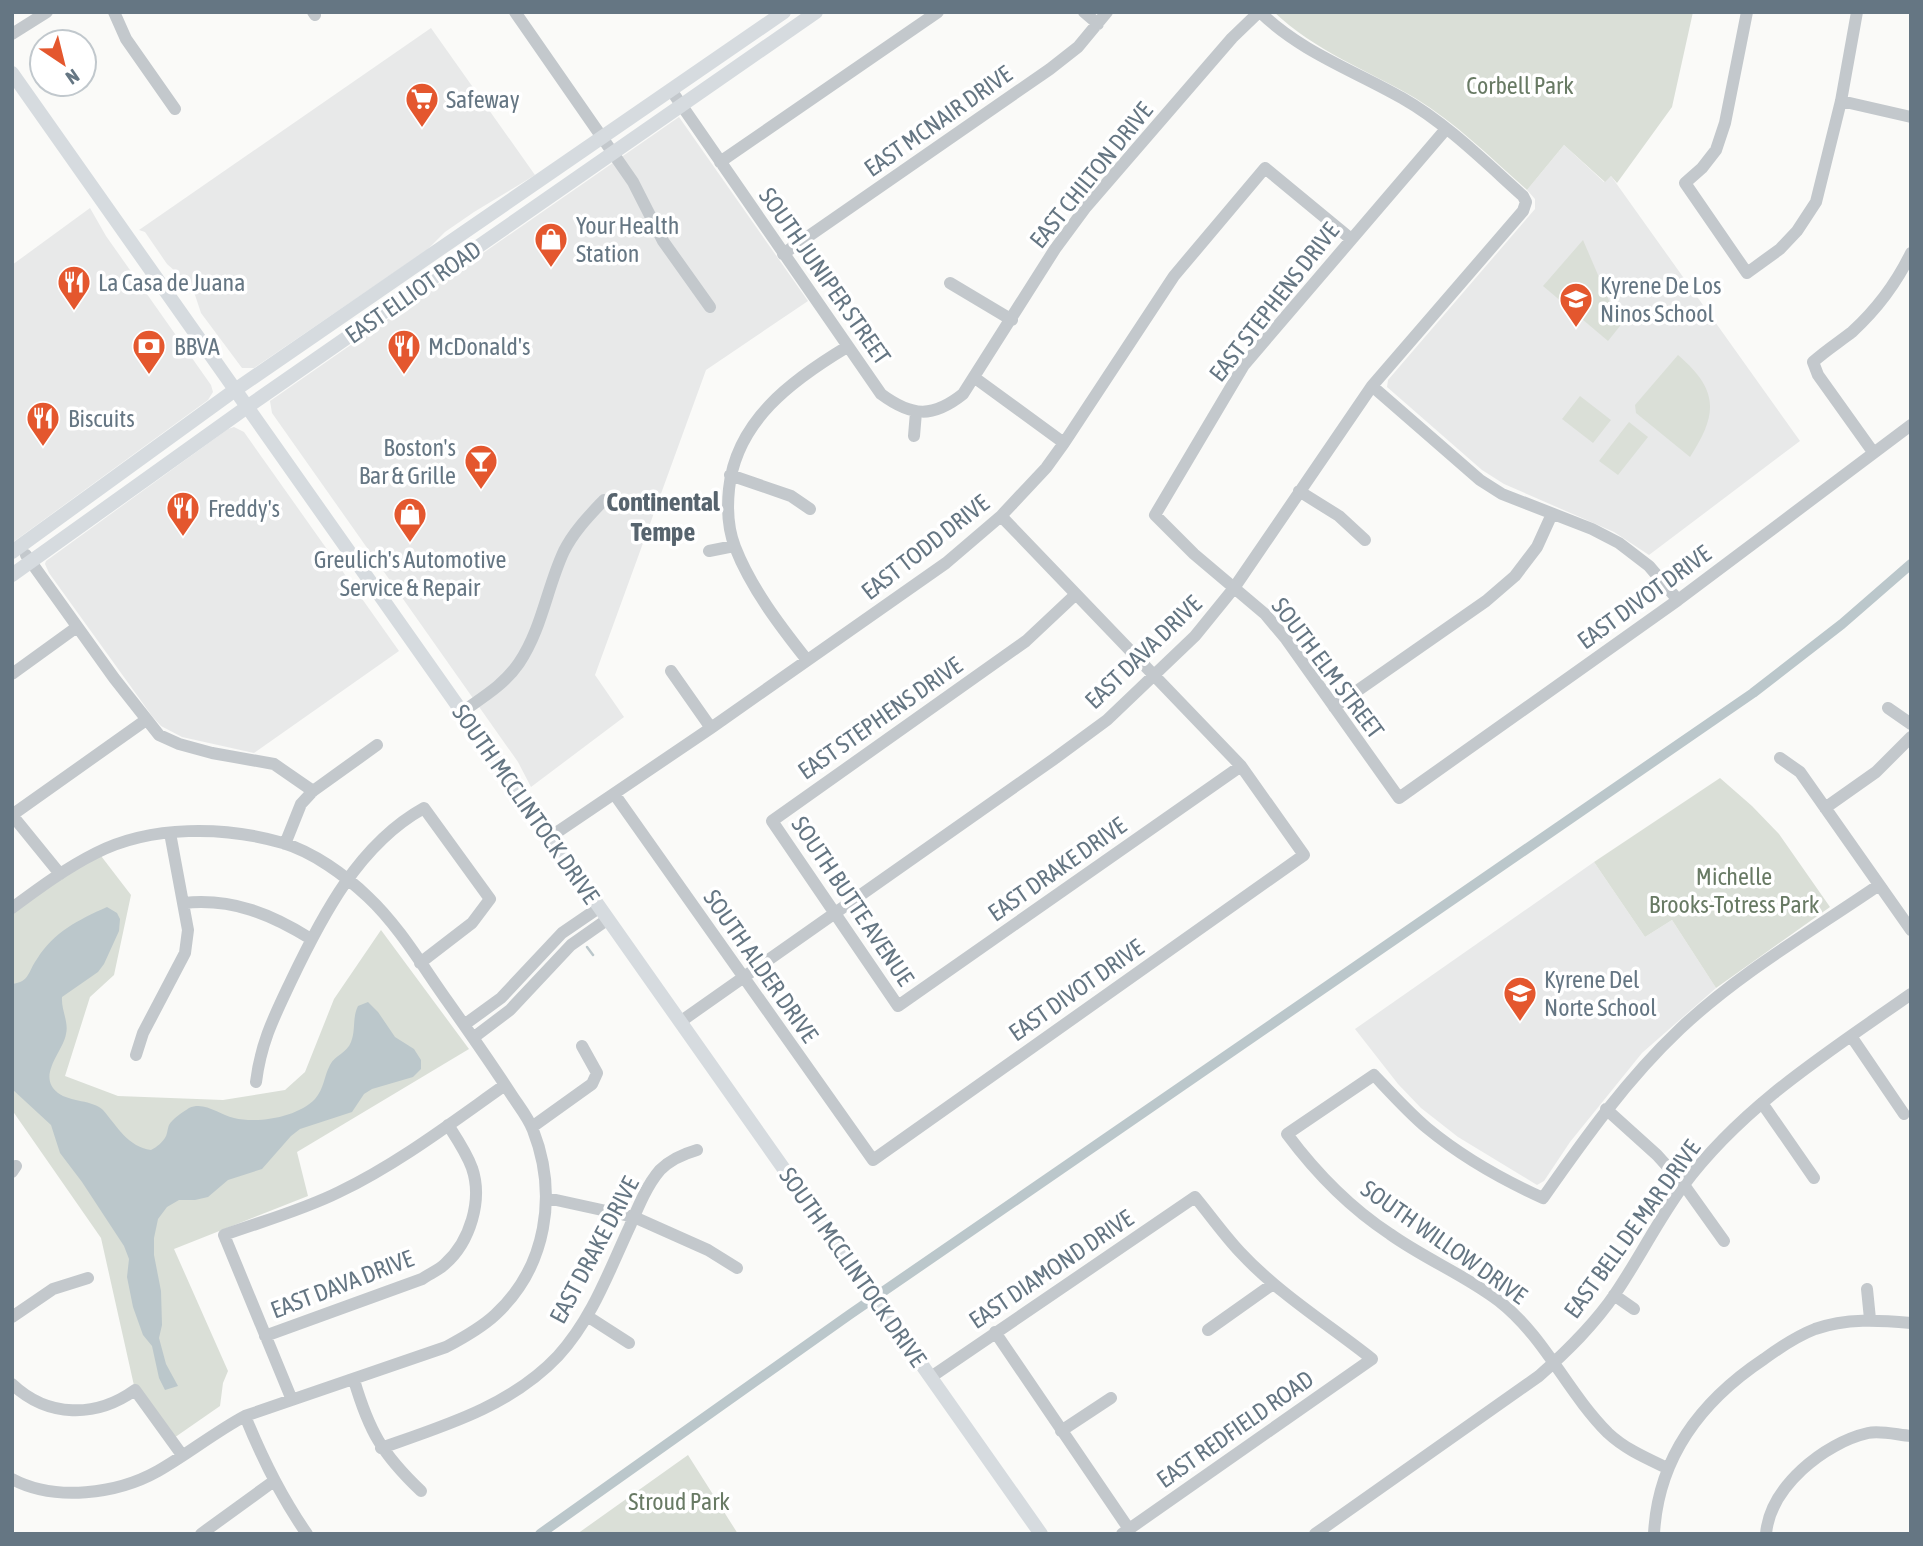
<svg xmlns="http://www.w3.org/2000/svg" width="1923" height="1546" font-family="'Asap Condensed',sans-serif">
<rect width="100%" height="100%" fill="#fafaf8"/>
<!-- built -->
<path fill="#e8e9e9" d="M 431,28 L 535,175 L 474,212 L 445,232 L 427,250 L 254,368 L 242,368 L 201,313 L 195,295 L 185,280 L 167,264 L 145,232 L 139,230 Z
M 679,117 L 808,301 L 706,370 L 595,675 L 624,717 L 531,787 L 518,762 L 272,413 L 270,401 Z
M 1564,145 L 1604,182 L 1611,176 L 1800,441 L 1649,555 L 1614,532 L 1504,484 L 1482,470 L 1387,387 L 1388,380 L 1535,209 L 1535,199 L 1527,190 Z
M 90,208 L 106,236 L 211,385 L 213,392 L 208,400 L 12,543 L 12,265 Z
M 234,427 L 244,432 L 399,651 L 254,753 L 182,737 L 161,726 L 152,716 L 49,573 L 45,564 L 46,561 L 228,429 Z
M 1594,862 L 1645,937 L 1672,920 L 1716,988 L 1642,1053 L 1570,1142 L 1544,1181 L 1537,1185 L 1458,1137 L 1421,1108 L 1398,1084 L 1355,1029 Z"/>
<!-- green -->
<path fill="#dadfd7" d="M 1274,12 L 1693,12 L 1672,107 L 1617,183 L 1611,176 L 1605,182 L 1564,145 L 1527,190 C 1491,158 1456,123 1415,98 C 1367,70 1315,51 1274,12 Z
M 1583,240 L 1620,326 L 1608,341 L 1543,286 Z
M 1678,355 C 1719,390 1718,414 1690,457 L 1636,413 L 1635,405 Z
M 1580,396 L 1611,420 L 1593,443 L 1562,419 Z
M 1629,422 L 1648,437 L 1618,475 L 1599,461 Z
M 1720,778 L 1752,806 L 1779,834 L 1830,907 L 1716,988 L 1672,920 L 1645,937 L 1594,862 Z
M 98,852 L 131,895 L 114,975 L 90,997 L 65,1076 L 118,1096 L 223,1100 L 285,1090 L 305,1072 L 334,999 L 381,930 L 469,1049 L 297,1152 L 308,1196 L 174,1249 L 228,1371 L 223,1383 L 220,1406 L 171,1440 L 135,1390 L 101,1238 L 12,1110 L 12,908 Z
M 688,1455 L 738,1534 L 577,1534 Z"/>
<!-- water -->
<path fill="#bbc7cb" d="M 107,907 L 117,913 L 120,919 L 119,931 L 104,964 L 98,972 L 62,997 C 61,1010 69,1022 66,1034 C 63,1052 36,1076 58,1093 C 70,1102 93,1100 103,1110 C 117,1126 128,1147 151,1150 C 157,1147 163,1142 166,1136 C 167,1134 168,1127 169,1125 C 172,1119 183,1112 189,1108 C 205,1101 219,1115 234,1118 C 258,1124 298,1117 315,1099 C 324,1089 324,1076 330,1065 C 335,1055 347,1053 351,1042 C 356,1030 352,1018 358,1006 L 368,1002 L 378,1012 L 395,1037 L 414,1049 L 421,1060 L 421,1069 L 413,1077 L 372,1089 L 364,1094 L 352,1112 L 300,1129 L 291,1136 L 262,1169 L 228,1180 L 208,1197 L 195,1200 L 179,1200 L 167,1207 L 158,1219 L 154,1238 L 154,1255 L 161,1291 L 162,1325 L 159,1338 L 166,1364 L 178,1386 L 165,1390 L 159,1378 L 152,1346 L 143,1335 L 133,1307 L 127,1277 L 129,1259 L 124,1246 L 82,1182 L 60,1153 L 51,1125 L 12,1089 L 12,984 C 30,982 28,971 37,959 C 54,932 78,920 107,907 Z"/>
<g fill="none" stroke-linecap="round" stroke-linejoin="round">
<!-- stream -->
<path stroke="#bbc7cb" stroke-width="2.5" d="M 587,947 L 593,955"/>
<!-- canal -->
<path stroke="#bbc7cb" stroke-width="10" d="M 540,1534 L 849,1315 L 1753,693 L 1842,624 L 1911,564"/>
<!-- minor -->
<path stroke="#c3c8cc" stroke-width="12" d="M 114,12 L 126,39 L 175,109
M 313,12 L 315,15
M 515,12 L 633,182 L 663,241 L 710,307
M 1084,12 L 1098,24
M 1747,12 L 1725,123 L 1716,150 L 1702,168 L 1685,183 L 1747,273 L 1780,249 L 1797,231 L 1816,202 L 1841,101 L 1857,12
M 12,34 L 47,12
M 671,90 L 881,394 C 912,417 933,418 963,394 L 1055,249 L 1086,207 L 1232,38 L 1259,12
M 1841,101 L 1911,117
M 1446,129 L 1244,365 L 1155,515 L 1194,554 L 1265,614 L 1286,639 L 1399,798 L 1678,600 L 1911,425
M 720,162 L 938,12
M 783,254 L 1050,69 L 1078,47 L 1107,12
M 950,283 L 1012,320
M 975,378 L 1064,443
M 1372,386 L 1480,480 L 1502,494 L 1592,529 L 1619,543 L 1649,566 L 1678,600
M 914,436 L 916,412
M 1873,452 L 1818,375 L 1813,362 C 1825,351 1839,342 1852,332 C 1876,310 1897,282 1911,253
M 730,475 L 791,496 L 810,509
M 1299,491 L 1339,516 L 1365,540
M 709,551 L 734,546
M 26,555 L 114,678 L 159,735 L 179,744 L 212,753 L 274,764 L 313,791
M 1075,595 L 1026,641 L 772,821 L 898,1006 L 1241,766
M 807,660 C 780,626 751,588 735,547 C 728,529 727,508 729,489 C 736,421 792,380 847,347
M 671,671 L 711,728
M 12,674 L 77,627
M 1334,707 L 1486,601 L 1515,576 L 1537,547 L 1552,514
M 1888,708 L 1911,724
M 462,712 C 483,697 504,685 519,663 C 542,629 547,587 564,551 C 574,531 589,516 604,500
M 1780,758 L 1800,772 L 1911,930
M 615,795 L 873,1160 L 1304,855 L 1241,766 L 1001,516
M 1825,808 L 1876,772 L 1911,737
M 12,815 L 146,720
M 12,815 L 60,874
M 550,837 L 711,728 L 946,563 L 1001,516 L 1046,468 L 1064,443 L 1174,276 L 1265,168 L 1351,239
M 285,844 L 301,804 L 313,791 L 377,745
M 184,903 C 232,898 271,914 311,939
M 12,908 C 39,888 66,868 96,853 C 151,825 225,826 283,843 C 313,852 345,875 368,897 C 399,926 423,967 448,1002 C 469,1032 491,1063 511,1094 C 518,1105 528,1117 533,1130 C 558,1194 547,1267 495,1315 C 481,1328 463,1338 446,1347 L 245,1416 C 215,1432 188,1454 158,1471 C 117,1494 55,1502 12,1479
M 680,1022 L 1054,759 L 1107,720 L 1195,636 L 1234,588 L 1372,386 L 1523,211 L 1526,202 L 1523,196 C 1485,162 1446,123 1402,98 C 1353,70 1301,52 1260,12
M 464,1025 L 501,998 L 562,933 L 600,907
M 1851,1036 L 1904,1114
M 473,1038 L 510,1010 L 571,945 L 608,919
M 136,1055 L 143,1033 L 185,953 L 188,930 L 170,833
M 256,1082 C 261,1042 274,1017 291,981 C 322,916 359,844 424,808 L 490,899 L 472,923 L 420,963
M 1762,1103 L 1814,1178
M 1606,1109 L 1657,1155 L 1684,1185 L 1724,1241
M 532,1127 L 592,1084 L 597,1073 L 582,1046
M 12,1172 L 16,1166
M 547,1198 L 634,1217 L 708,1250 L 737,1268
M 1867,1289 L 1870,1319
M 1614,1295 L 1634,1309
M 587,1316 L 629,1343
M 12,1317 L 53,1289 L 88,1278
M 1208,1330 L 1273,1284
M 995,1332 L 1129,1529
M 265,1336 L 422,1279 C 429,1274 439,1270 445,1264 C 470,1242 483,1200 472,1168 C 466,1152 457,1139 448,1125
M 931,1377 L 1195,1197 C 1210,1215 1224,1235 1240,1252 C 1279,1294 1328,1324 1372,1359 L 1122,1534
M 354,1380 C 369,1431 382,1454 421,1491
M 12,1384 C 48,1418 96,1418 135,1390 L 182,1455
M 292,1400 L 224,1235 C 263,1221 303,1210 339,1192 C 399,1163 451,1123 505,1085
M 245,1416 C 262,1458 281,1497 307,1534
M 1061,1431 L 1111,1398
M 381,1448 C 444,1426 511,1406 558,1356 C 592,1319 609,1271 630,1226 C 638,1207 647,1185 660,1170 C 671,1159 683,1154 697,1150
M 1667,1468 C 1646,1458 1625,1449 1608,1433 C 1567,1392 1545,1337 1499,1301 C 1465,1275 1425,1259 1390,1234 C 1349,1207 1316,1173 1287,1134 L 1374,1075 C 1391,1093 1408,1112 1427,1128 C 1461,1156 1503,1180 1543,1198 C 1585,1138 1627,1079 1680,1029 C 1739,973 1812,931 1879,885
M 201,1534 L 274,1481
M 1315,1534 L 1539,1376 C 1567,1351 1594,1325 1615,1294 C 1639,1259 1658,1220 1683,1186 C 1743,1105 1830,1051 1911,994
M 1654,1534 C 1658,1457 1701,1401 1764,1359 C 1779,1348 1797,1336 1815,1329 C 1846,1318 1879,1320 1911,1323
M 1766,1534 C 1770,1487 1824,1443 1868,1433 C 1880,1430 1898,1435 1911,1436"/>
<!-- major -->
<path stroke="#d6dbdf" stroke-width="14" d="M 12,73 L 1041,1534
M 12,552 L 235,390 L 784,12
M 12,575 L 247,407 L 816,12"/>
</g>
<!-- icons -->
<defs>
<symbol id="supermarket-pin" viewBox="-11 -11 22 30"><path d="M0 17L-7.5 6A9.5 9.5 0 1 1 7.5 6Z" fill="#e4572e" stroke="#fff"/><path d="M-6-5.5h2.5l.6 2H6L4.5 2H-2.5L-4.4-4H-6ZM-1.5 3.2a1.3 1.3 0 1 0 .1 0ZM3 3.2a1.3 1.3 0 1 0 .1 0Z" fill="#fff"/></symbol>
<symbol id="shop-pin" viewBox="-11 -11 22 30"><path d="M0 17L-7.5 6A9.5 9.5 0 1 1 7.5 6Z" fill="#e4572e" stroke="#fff"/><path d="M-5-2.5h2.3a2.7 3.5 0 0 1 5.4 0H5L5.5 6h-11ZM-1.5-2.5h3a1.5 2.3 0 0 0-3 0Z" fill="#fff"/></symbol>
<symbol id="restaurant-pin" viewBox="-11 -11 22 30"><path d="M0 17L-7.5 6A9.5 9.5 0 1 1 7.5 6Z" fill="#e4572e" stroke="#fff"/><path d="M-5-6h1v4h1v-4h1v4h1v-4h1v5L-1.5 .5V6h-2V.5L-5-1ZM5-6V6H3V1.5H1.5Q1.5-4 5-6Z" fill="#fff"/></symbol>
<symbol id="school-pin" viewBox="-11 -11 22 30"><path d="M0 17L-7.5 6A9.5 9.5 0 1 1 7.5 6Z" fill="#e4572e" stroke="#fff"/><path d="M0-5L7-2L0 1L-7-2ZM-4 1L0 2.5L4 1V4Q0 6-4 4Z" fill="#fff"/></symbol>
<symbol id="bank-pin" viewBox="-11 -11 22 30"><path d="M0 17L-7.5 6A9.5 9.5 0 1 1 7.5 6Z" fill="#e4572e" stroke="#fff"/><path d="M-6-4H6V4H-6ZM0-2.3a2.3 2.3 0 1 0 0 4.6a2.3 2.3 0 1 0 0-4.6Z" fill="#fff"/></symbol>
<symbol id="bar-pin" viewBox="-11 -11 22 30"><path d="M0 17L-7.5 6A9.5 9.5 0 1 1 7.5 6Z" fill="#e4572e" stroke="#fff"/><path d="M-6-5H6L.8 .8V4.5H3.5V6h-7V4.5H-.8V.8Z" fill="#fff"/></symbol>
</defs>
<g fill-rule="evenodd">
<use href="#supermarket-pin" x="403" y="80" width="38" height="52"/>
<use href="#shop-pin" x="532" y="220" width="38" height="52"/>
<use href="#restaurant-pin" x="55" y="263" width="38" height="52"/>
<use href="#school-pin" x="1557" y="280" width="38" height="52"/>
<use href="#bank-pin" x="130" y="327" width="38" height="52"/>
<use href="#restaurant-pin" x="385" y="327" width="38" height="52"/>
<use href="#restaurant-pin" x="24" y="399" width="38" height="52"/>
<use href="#bar-pin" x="462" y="442" width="38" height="52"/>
<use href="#restaurant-pin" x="164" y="489" width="38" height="52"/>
<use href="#shop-pin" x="391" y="495" width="38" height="52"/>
<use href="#school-pin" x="1501" y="974" width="38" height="52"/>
</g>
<g text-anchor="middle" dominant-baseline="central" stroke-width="7" stroke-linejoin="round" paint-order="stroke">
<!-- park labels -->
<g font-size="24" fill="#687a64" stroke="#fff">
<text x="1520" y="85">Corbell Park</text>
<text x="1734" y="876">Michelle<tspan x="1734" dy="28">Brooks-Totress Park</tspan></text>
<text x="679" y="1501">Stroud Park</text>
</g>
<!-- poi labels -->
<g font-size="24" fill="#657683" stroke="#fff" text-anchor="start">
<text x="446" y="99">Safeway</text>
<text x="576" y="225">Your Health<tspan x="576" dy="28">Station</tspan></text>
<text x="98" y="282">La Casa de Juana</text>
<text x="1600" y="285">Kyrene De Los<tspan x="1600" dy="28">Ninos School</tspan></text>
<text x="174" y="346">BBVA</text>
<text x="428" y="346">McDonald's</text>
<text x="68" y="418">Biscuits</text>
<text x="456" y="447" text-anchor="end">Boston's<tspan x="456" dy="28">Bar &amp; Grille</tspan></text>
<text x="208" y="508">Freddy's</text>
<text x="410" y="559" text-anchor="middle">Greulich's Automotive<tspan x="410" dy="28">Service &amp; Repair</tspan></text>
<text x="1544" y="979">Kyrene Del<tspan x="1544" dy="28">Norte School</tspan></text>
</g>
<!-- street labels -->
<g font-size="24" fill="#657683" stroke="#fff">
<text transform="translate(938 121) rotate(-35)">EAST MCNAIR DRIVE</text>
<text transform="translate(1091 175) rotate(-51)">EAST CHILTON DRIVE</text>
<text transform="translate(825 276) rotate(55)">SOUTH JUNIPER STREET</text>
<text transform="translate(413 292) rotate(-35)">EAST ELLIOT ROAD</text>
<text transform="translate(1274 302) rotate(-52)">EAST STEPHENS DRIVE</text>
<text transform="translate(925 547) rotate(-38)">EAST TODD DRIVE</text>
<text transform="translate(1644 597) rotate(-36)">EAST DIVOT DRIVE</text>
<text transform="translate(1143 652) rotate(-44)">EAST DAVA DRIVE</text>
<text transform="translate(1328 668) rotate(53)">SOUTH ELM STREET</text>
<text transform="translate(880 718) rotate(-35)">EAST STEPHENS DRIVE</text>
<text transform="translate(526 804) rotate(55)">SOUTH MCCLINTOCK DRIVE</text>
<text transform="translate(1057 869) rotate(-35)">EAST DRAKE DRIVE</text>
<text transform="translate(853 901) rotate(56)">SOUTH BUTTE AVENUE</text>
<text transform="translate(761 966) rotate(55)">SOUTH ALDER DRIVE</text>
<text transform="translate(1076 990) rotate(-35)">EAST DIVOT DRIVE</text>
<text transform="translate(1632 1229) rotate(-54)">EAST BELL DE MAR DRIVE</text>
<text transform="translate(1444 1242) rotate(35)">SOUTH WILLOW DRIVE</text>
<text transform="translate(594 1250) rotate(-62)">EAST DRAKE DRIVE</text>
<text transform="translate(853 1267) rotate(55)">SOUTH MCCLINTOCK DRIVE</text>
<text transform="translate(1051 1269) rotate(-34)">EAST DIAMOND DRIVE</text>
<text transform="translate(342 1284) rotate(-21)">EAST DAVA DRIVE</text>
<text transform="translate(1235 1429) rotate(-35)">EAST REDFIELD ROAD</text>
</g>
<!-- neighbourhood labels -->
<g font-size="26" font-weight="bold" fill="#57646e" stroke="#fff">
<text x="663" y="502">Continental<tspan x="663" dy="30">Tempe</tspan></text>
</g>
</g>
<!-- border -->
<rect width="1923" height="1546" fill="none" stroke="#657683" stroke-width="28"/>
<!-- north arrow -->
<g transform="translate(63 63) rotate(145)"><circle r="33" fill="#ffffff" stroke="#c1c8cd" stroke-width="2"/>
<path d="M0-5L12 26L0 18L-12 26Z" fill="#e4572e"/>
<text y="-10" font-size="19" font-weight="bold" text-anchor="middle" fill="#657683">N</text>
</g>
</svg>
